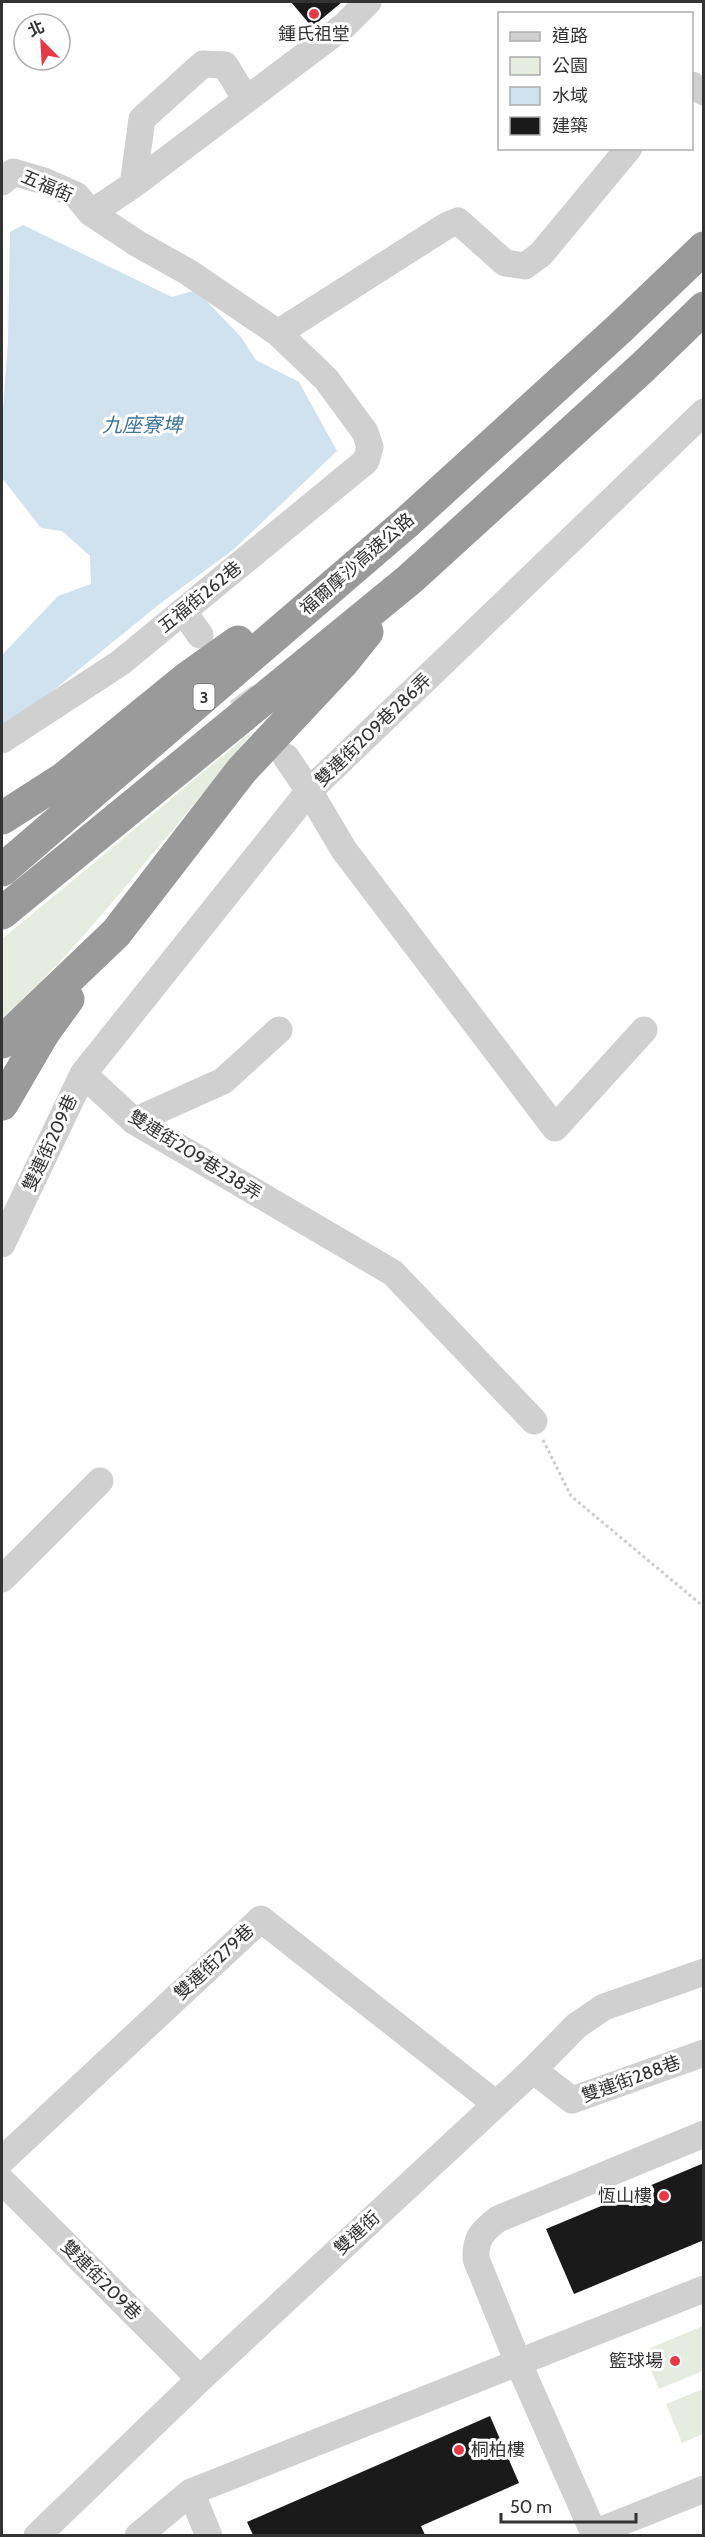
<svg xmlns="http://www.w3.org/2000/svg" width="705" height="2537" font-family="Cabin,'Noto Sans TC',sans-serif">
<rect width="100%" height="100%" fill="#fff"/>
<!-- green -->
<path fill="#e6ecdf" d="M 254,730 C 218,776 181,820 144,864 C 100,918 54,972 2,1018 L 2,939 Z
M 703,2326 L 703,2371 L 659,2389 L 643,2351 Z
M 703,2389 L 703,2434 L 682,2443 L 666,2404 Z"/>
<!-- water -->
<path fill="#cfe2ee" d="M 23,225 L 172,297 L 196,290 L 241,337 L 256,360 L 299,382 L 337,451 L 233,550 L 162,602 L 44,698 L 2,727 L 2,655 L 58,596 L 91,584 L 90,556 L 62,531 L 41,528 L 2,478 L 2,423 L 8,341 L 10,232 Z"/>
<!-- building -->
<path fill="#1a1a1a" d="M 291,2 L 342,2 L 312,27 Z
M 704,2163 L 704,2240 L 574,2294 L 546,2229 Z
M 490,2416 L 519,2483 L 421,2526 L 425,2535 L 253,2535 L 247,2522 Z"/>
<g fill="none" stroke-linecap="round" stroke-linejoin="round">
<!-- minor-tunnel -->
<path stroke="#d6d6d6" stroke-width="27" stroke-dasharray="27 14" stroke-linecap="butt" d="M 217,660 L 283,753"/>
<!-- path -->
<path stroke="#cdcdcd" stroke-width="3" stroke-dasharray="3 3" stroke-linecap="butt" d="M 543,1440 L 571,1496 L 704,1607"/>
<!-- minor -->
<path stroke="#d0d0d0" stroke-width="27" d="M 692,85 L 704,92
M 2,182 L 13,172 L 44,181 L 76,195 L 91,213 L 138,244 L 188,272 L 278,333 L 326,379 L 365,432 L 370,447 L 366,461 L 120,663 L 2,740
M 133,185 L 142,119 L 203,64 L 225,65 L 245,98
M 91,213 L 133,185 L 344,26 L 368,2
M 278,333 L 446,226 L 458,221 L 505,263 L 525,266 L 541,254 L 629,148
M 183,611 L 200,635
M 286,757 L 309,791 L 83,1074 L 134,1121 L 393,1273 L 534,1421
M 644,1030 L 555,1128 L 344,850 L 309,791 L 704,412
M 134,1121 L 223,1081 L 279,1030
M 2,1244 L 83,1074
M 2,1579 L 100,1481
M 533,2070 L 572,2100 L 704,2053
M 2,2160 L 261,1919 L 496,2104
M 2,2181 L 200,2379
M 191,2492 L 209,2536
M 594,2533 L 704,2489
M 37,2536 L 200,2379 L 533,2070 L 576,2026 L 604,2007 L 704,1972
M 138,2536 L 191,2492 L 704,2289
M 595,2536 L 518,2362 L 476,2259 C 475,2239 482,2231 498,2219 L 704,2134"/>
<!-- highway -->
<path stroke="#9a9a9a" stroke-width="33" d="M 2,818 L 63,779 L 186,679 L 238,642
M 2,870 L 406,523 L 619,329 L 704,248
M 2,913 L 410,579 L 643,367 L 704,308
M 2,1042 L 116,933 L 242,770 L 343,662 L 367,632
M 2,1104 L 44,1032 L 68,999"/>
</g>
<!-- markers -->
<g fill="#e63946" stroke="#fff" stroke-width="2">
<circle cx="314" cy="14" r="6"/>
<circle cx="664" cy="2196" r="6"/>
<circle cx="675" cy="2361" r="6"/>
<circle cx="459" cy="2450" r="6"/>
</g>
<g text-anchor="middle" dominant-baseline="central" stroke-width="6" stroke-linejoin="round" paint-order="stroke">
<!-- shield labels -->
<rect fill="#fff" stroke="#707070" stroke-width="1.5" x="193.5" y="684" width="21" height="26" rx="4.5"/>
<g font-size="16" font-weight="bold" fill="#333">
<text x="204" y="697">3</text>
</g>
<!-- poi labels -->
<g font-size="18" fill="#333" stroke="#fff" text-anchor="end">
<text x="314" y="34" text-anchor="middle">鍾氏祖堂</text>
<text x="652" y="2196">恆山樓</text>
<text x="663" y="2361">籃球場</text>
<text x="471" y="2450" text-anchor="start">桐柏樓</text>
</g>
<!-- street labels -->
<g font-size="18" fill="#333" stroke="#fff">
<text transform="translate(47 186) rotate(23)">五福街</text>
<text transform="translate(357 564) rotate(-41)">福爾摩沙高速公路</text>
<text transform="translate(200 597) rotate(-39)">五福街262巷</text>
<text transform="translate(373 730) rotate(-44)">雙連街209巷286弄</text>
<text transform="translate(50 1143) rotate(-65)">雙連街209巷</text>
<text transform="translate(195 1155) rotate(32)">雙連街209巷238弄</text>
<text transform="translate(214 1962) rotate(-43)">雙連街279巷</text>
<text transform="translate(631 2079) rotate(-20)">雙連街288巷</text>
<text transform="translate(357 2233) rotate(-43)">雙連街</text>
<text transform="translate(101 2280) rotate(45)">雙連街209巷</text>
</g>
<!-- water labels -->
<g font-size="20" font-style="italic" fill="#3f7597" stroke="#fff">
<text x="142" y="425">九座寮埤</text>
</g>
</g>
<!-- border -->
<rect width="705" height="2537" fill="none" stroke="#333333" stroke-width="6"/>
<!-- legend -->
<rect x="498" y="12" width="195" height="138" fill="#ffffff" stroke="#adadad" stroke-width="1.5"/>
<rect x="510" y="32" width="30" height="9" fill="#d0d0d0" stroke="#adadad" stroke-width="1.5"/>
<text x="552" y="42" font-size="18" fill="#333333">道路</text>
<rect x="510" y="57" width="30" height="18" fill="#e6ecdf" stroke="#adadad" stroke-width="1.5"/>
<text x="552" y="72" font-size="18" fill="#333333">公園</text>
<rect x="510" y="87" width="30" height="18" fill="#cfe2ee" stroke="#adadad" stroke-width="1.5"/>
<text x="552" y="102" font-size="18" fill="#333333">水域</text>
<rect x="510" y="117" width="30" height="18" fill="#1a1a1a" stroke="#adadad" stroke-width="1.5"/>
<text x="552" y="132" font-size="18" fill="#333333">建築</text>
<!-- north arrow -->
<g transform="translate(42 42) rotate(336)"><circle r="28" fill="#ffffff" stroke="#adadad" stroke-width="1.5"/>
<path d="M0-4.5L10 22L0 15L-10 22Z" fill="#e63946"/>
<text y="-9" font-size="16" font-weight="bold" text-anchor="middle" fill="#333333">北</text>
</g>
<!-- scale -->
<path d="M501 2513v9h135v-9" fill="none" stroke="#333333" stroke-width="3"/>
<text x="510" y="2513" font-size="18" fill="#333333" stroke="#ffffff" stroke-width="4.5" paint-order="stroke">50 m</text>
</svg>
